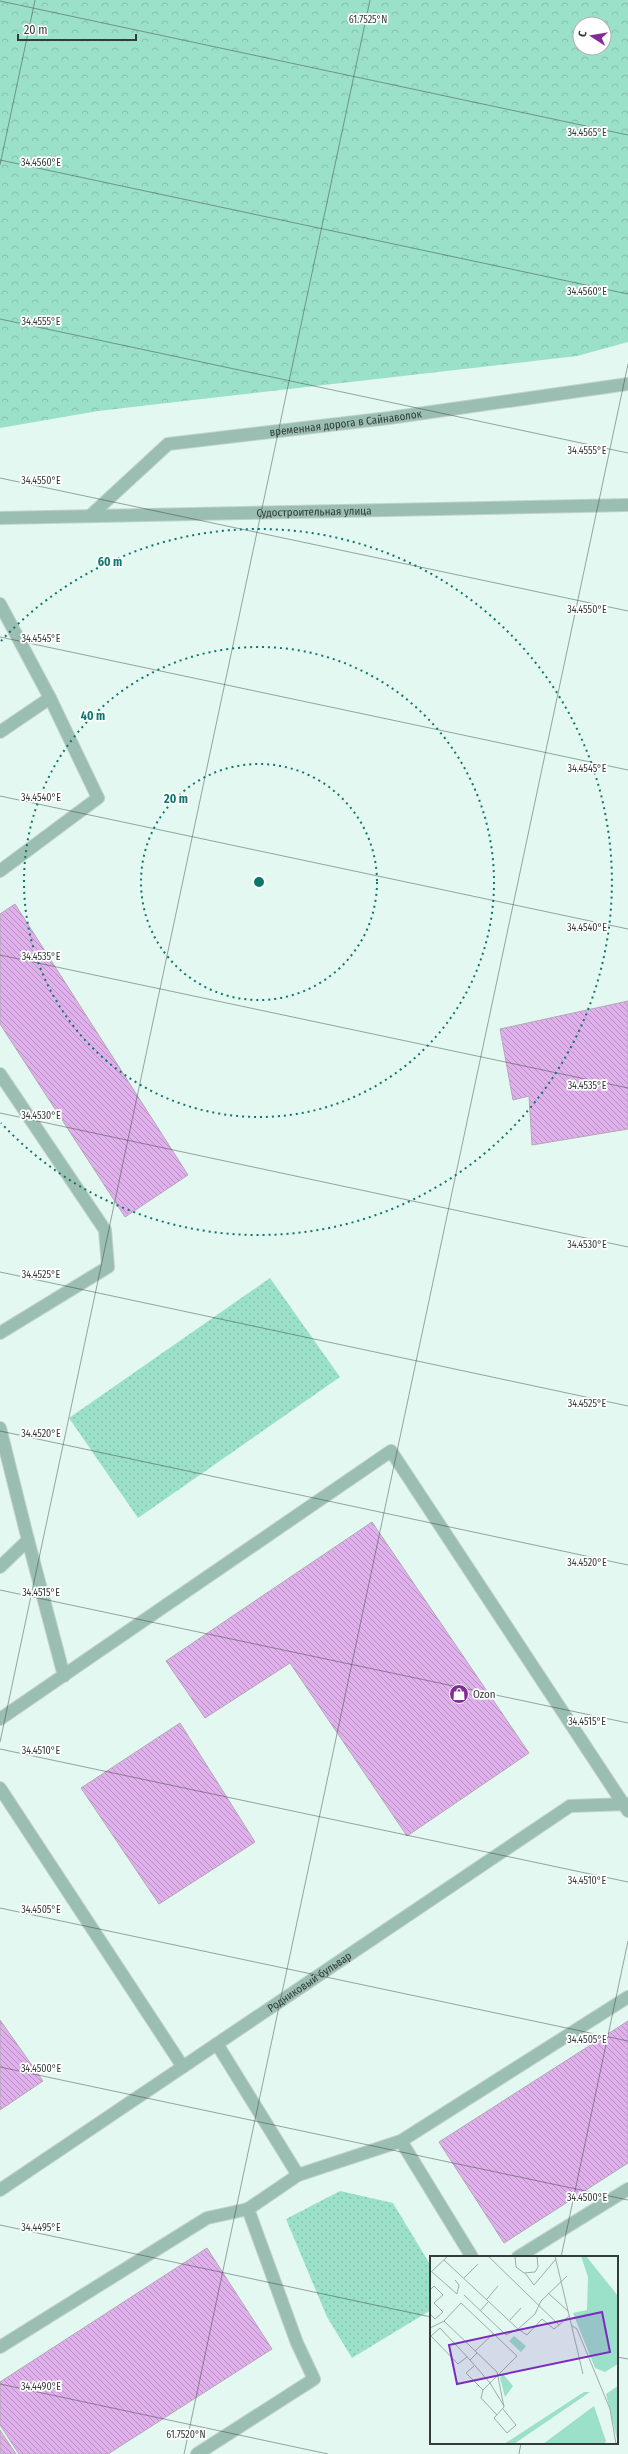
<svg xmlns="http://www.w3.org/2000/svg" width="628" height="2454" font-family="'Fira Sans Condensed',sans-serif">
<defs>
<pattern id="green-dots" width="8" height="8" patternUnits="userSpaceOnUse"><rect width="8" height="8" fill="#9be0c9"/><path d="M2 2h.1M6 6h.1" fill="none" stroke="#86c1ad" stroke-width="1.8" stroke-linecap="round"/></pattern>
<pattern id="forest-crowns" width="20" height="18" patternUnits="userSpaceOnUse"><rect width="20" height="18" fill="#9be0c9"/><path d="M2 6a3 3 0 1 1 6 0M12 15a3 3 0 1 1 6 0" fill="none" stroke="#86c1ad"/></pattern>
<pattern id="building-back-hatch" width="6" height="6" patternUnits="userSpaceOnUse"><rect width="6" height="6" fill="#dfb0eb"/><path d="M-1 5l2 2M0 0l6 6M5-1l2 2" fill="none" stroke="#b690bf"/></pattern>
</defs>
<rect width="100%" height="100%" fill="#e3f8f0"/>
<!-- green -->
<path fill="url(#green-dots)" d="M 270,1278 L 340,1377 L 138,1518 L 69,1418 Z
M 340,2191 L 393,2203 L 431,2266 L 431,2310 L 352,2358 L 327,2317 L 286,2219 Z"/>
<!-- forest -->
<path fill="url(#forest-crowns)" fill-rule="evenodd" d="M 0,0 L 628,0 L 628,342 L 577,356 L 98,411 L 0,428 ZM 580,24 L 604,24 L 604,48 L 580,48 Z"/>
<!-- building -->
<path fill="url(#building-back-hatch)" stroke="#b4a9b7" d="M 15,904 L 188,1175 L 125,1217 L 0,1024 L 0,914 Z
M 628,1001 L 628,1129 L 532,1145 L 529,1096 L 513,1100 L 500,1029 Z
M 372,1522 L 529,1753 L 407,1836 L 290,1663 L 205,1718 L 166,1661 Z
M 180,1723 L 255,1842 L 159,1904 L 81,1788 Z
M 0,2020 L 43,2081 L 0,2110 Z
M 628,2021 L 628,2163 L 504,2243 L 439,2142 Z
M 207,2248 L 272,2349 L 108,2454 L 19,2454 L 0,2425 L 0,2382 Z
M 0,2430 L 16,2454 L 0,2454 Z"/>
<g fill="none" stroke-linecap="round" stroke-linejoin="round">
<defs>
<g id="minor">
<path id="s1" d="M 90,516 L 168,444 L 389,418 L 628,384"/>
<path id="s2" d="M 0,518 L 628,505"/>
<path d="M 0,604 L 50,698 L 0,732"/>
<path d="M 0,871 L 98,798 L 50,698"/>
<path d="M 0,1074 L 105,1230 L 108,1267 L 0,1333"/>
<path d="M 0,1428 L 28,1540 L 0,1567"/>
<path d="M 28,1540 L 64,1676"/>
<path d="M 0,1719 L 391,1451 L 628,1811"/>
<path d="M 0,1788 L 183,2067"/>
<path d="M 401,2141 L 472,2257"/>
<path d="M 298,2175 L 401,2141 L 628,1997"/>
<path id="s3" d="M 0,2190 L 570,1806 L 628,1804"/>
<path d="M 518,2257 L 628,2189"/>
<path d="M 0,2347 L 207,2218 L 248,2209 L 298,2175 L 217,2044"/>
<path d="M 197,2454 L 314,2379 L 297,2343 L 248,2209"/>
</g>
</defs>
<!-- minor casing -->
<use href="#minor" stroke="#c0d2cb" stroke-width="14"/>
<!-- minor -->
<use href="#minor" stroke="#9abeb1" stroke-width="12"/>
</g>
<!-- ticks -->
<path fill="none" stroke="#343c39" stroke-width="1" stroke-opacity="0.45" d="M 0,1 L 628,135M 0,160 L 628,294M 0,165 L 35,0M 0,319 L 628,453M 0,478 L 628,611M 0,637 L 628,770M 0,796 L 628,929M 0,955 L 628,1088M 0,1113 L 628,1247M 0,1272 L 628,1406M 0,1431 L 628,1565M 0,1590 L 628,1723M 0,1742 L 370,0M 0,1749 L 628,1882M 0,1908 L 628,2041M 0,2067 L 628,2200M 0,2225 L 431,2317M 561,2257 L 628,1941M 617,2357 L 628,2359M 0,2384 L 328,2454M 184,2454 L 628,364M 519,2454 L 521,2443"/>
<!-- distance rings -->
<g fill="none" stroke="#0f766e" stroke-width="2" stroke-dasharray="2 4">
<circle cx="259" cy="882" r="118"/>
<circle cx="259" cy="882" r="235"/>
<path d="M1 641A353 353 0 1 1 1 1123"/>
</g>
<!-- icons -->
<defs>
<symbol id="shop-disc" viewBox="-11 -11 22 22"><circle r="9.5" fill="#842b98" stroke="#fff"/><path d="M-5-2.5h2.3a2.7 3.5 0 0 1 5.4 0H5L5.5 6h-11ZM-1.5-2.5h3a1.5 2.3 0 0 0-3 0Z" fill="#fff"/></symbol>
</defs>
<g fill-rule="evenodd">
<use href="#shop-disc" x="448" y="1683" width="22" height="22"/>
</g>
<g text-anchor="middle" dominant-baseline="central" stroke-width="3.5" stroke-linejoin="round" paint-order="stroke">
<!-- street labels -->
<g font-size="11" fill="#343c39" stroke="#fff">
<text stroke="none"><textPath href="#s1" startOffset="285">временная дорога в Сайнаволок</textPath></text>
<text stroke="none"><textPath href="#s2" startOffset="314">Судостроительная улица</textPath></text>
<text stroke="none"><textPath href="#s3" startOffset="373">Родниковый бульвар</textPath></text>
</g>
<!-- poi labels -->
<g font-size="11" fill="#343c39" stroke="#fff" text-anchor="start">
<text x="473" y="1694">Ozon</text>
</g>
</g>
<!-- overview -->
<g transform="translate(430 2256)">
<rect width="188" height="188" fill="#e3f8f0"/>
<path d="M 84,80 L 96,90 L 91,96 L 79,85 ZM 73,118 L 83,130 L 75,141 L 70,122 Z" fill="#9be0c9"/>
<path d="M 151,0 L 156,0 L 188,40 L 188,108 L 175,116 L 165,112 L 143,57 L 157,54 L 158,21 ZM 188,130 L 188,187 L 176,138 ZM 154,136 L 160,136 L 84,188 L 74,188 ZM 164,150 L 176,185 L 174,188 L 113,188 Z" fill="#9be0c9"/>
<path fill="none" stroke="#9dada7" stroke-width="1" d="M 58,0 L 129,69 L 139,60M 85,0 L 86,11 L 94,17 L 105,16 L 108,11 L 107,0M 125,0 L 153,118M 14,4 L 88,73 L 105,58 L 111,45 L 137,20M 2,16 L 27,38 L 29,29 L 25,24M 0,17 L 18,0M 95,17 L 104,29 L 126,3M 34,22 L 48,8M 0,34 L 4,30 L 13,39 L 4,47 L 13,56 L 5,63 L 0,58M 118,37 L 138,55M 34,39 L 76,79 L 88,73 L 97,79 L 112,63 L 124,73 L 129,69M 57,43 L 68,30M 50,55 L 59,45M 80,64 L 91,52M 14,65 L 67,116 L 74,151M 141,69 L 147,73 L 180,153 L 186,188M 0,72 L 14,65 L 31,47 L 87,100 L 53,134 L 51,142 L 67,159M 45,95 L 63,78M 37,101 L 28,108 L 1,80 L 10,72 L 40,104 L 47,97M 40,104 L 60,127 L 74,150M 44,110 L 36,117 L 53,134M 73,153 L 86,169 L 77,177 L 64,162 L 74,151"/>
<path fill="#7b2cbf" fill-opacity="0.15" stroke="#7b2cbf" stroke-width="2" d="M 172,56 L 180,96 L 27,128 L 19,89 Z"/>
<rect width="188" height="188" fill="none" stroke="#343c39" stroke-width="2"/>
</g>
<g font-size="10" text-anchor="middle" fill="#343c39" stroke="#fff" stroke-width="3.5" stroke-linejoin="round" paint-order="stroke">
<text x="368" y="23">61.7525°N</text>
<text x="587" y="136">34.4565°E</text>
<text x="41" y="166">34.4560°E</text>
<text x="587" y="295">34.4560°E</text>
<text x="41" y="325">34.4555°E</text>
<text x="587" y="454">34.4555°E</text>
<text x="41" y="484">34.4550°E</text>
<text x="587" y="613">34.4550°E</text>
<text x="41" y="642">34.4545°E</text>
<text x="587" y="772">34.4545°E</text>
<text x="41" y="801">34.4540°E</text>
<text x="587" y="931">34.4540°E</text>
<text x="41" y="960">34.4535°E</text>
<text x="587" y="1089">34.4535°E</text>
<text x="41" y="1119">34.4530°E</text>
<text x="587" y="1248">34.4530°E</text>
<text x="41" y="1278">34.4525°E</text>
<text x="587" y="1407">34.4525°E</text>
<text x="41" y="1437">34.4520°E</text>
<text x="587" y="1566">34.4520°E</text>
<text x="41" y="1596">34.4515°E</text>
<text x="587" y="1725">34.4515°E</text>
<text x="41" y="1754">34.4510°E</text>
<text x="587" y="1884">34.4510°E</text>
<text x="41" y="1913">34.4505°E</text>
<text x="587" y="2043">34.4505°E</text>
<text x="41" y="2072">34.4500°E</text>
<text x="587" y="2201">34.4500°E</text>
<text x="41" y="2231">34.4495°E</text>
<text x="41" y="2390">34.4490°E</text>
<text x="186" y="2438">61.7520°N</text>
</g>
<circle cx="259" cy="882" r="6" fill="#0f766e" stroke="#fff" stroke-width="2"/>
<g font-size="12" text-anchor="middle" font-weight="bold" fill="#0f766e" stroke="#fff" stroke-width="3.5" stroke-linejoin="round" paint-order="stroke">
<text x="110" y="566">60 m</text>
<text x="93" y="720">40 m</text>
<text x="176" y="803">20 m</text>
</g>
<!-- north arrow -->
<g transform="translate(592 36) rotate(282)"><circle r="19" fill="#ffffff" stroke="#aeb1b0"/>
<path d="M0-3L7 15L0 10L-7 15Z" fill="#842b98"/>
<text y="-6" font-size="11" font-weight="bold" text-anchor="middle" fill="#343c39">С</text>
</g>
<!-- scale -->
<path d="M18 34v6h118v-6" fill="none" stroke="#343c39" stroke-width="2"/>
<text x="24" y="34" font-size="12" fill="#343c39" stroke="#ffffff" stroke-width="3" paint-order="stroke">20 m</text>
</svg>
